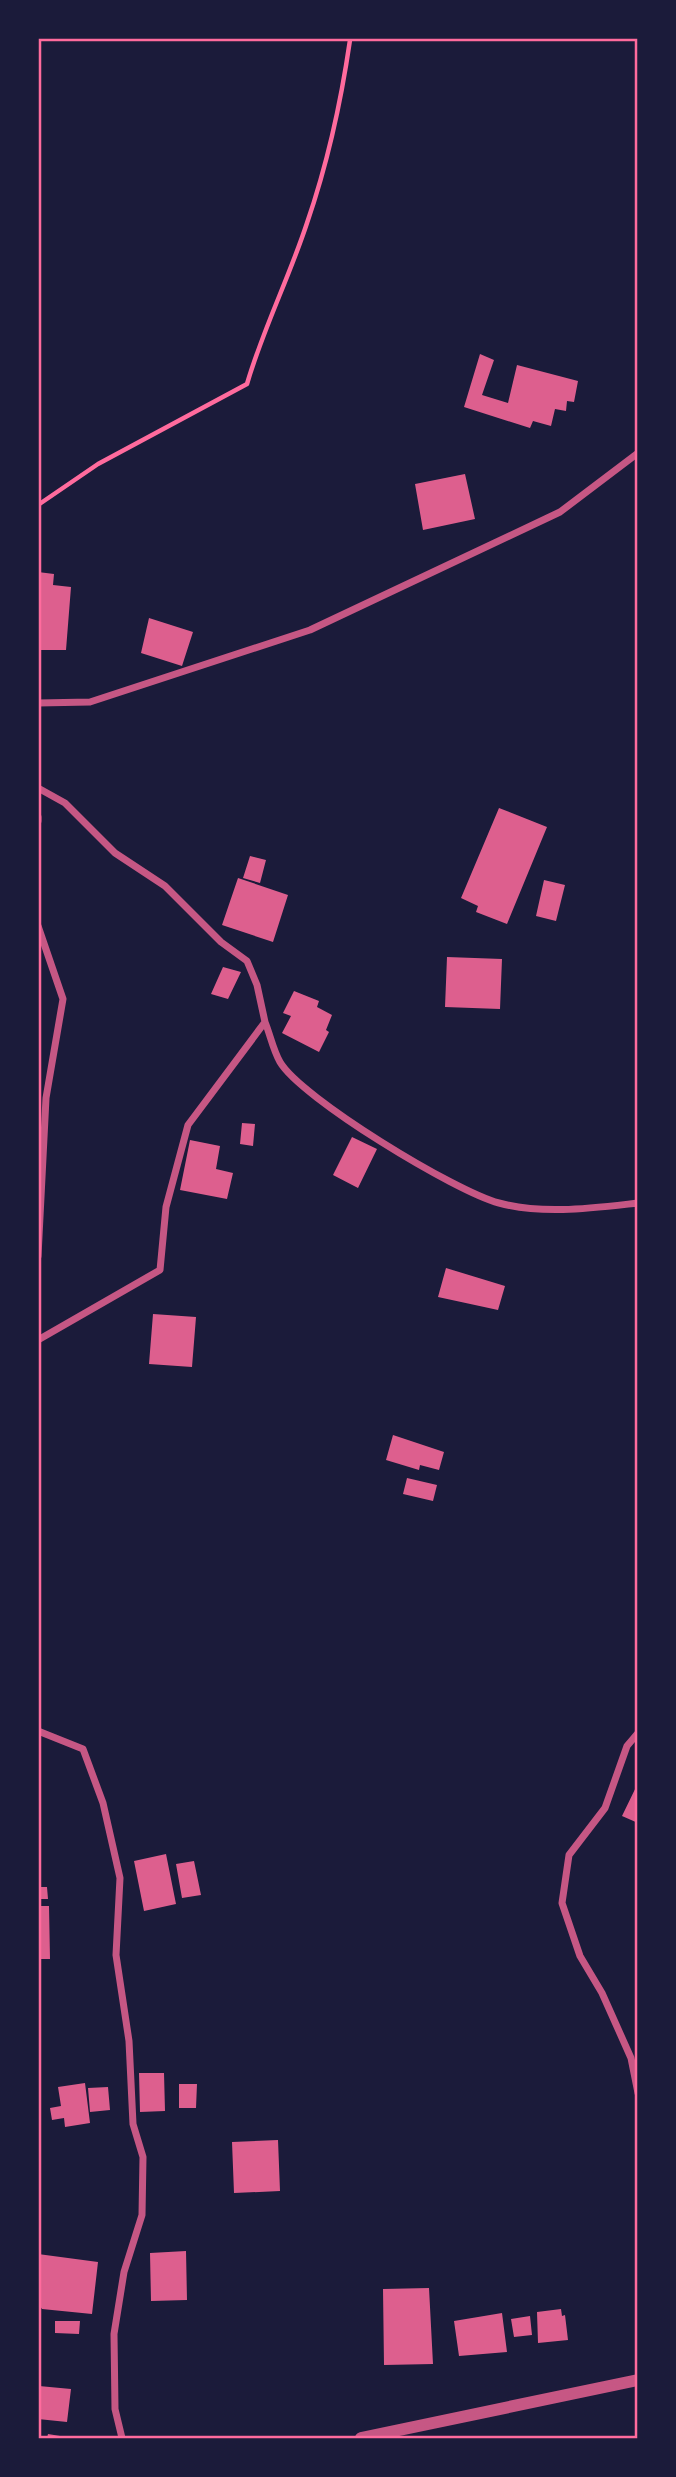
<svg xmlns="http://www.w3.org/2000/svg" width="676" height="2477" font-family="Jost,sans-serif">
<rect width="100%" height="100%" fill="#1b1b3a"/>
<!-- building -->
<path fill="#dd5f8e" d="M 480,354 L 494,360 L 482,395 L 508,403 L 517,365 L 578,381 L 574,402 L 567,401 L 566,411 L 555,409 L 551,426 L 533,421 L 530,428 L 464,407 Z
M 465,474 L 475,519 L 423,530 L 415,484 Z
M 38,572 L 54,574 L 53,585 L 71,587 L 66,650 L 38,650 Z
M 149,618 L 193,632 L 182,666 L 141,653 Z
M 499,808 L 547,827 L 507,924 L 476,912 L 478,906 L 461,898 Z
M 250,856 L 266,860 L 260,883 L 243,878 Z
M 238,878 L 288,895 L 273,942 L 222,925 Z
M 544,880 L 565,885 L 556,921 L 536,916 Z
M 447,957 L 502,959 L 500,1009 L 445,1007 Z
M 223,967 L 241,972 L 228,999 L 211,994 Z
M 294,991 L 319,1001 L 317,1007 L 332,1015 L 326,1030 L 329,1032 L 319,1052 L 282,1033 L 291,1016 L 283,1013 Z
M 242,1123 L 255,1124 L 253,1146 L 240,1144 Z
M 352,1137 L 377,1149 L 358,1188 L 333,1175 Z
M 190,1140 L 220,1146 L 216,1169 L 233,1173 L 227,1199 L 180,1190 Z
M 446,1268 L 505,1286 L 498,1310 L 438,1297 Z
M 153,1314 L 196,1317 L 192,1367 L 149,1364 Z
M 393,1435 L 444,1452 L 439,1470 L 420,1465 L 419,1470 L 386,1460 Z
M 407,1478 L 437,1485 L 433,1501 L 403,1494 Z
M 638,1783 L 638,1823 L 622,1816 Z
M 166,1854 L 176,1904 L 144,1911 L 134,1861 Z
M 194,1861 L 201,1895 L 182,1898 L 176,1864 Z
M 38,1887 L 47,1887 L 48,1899 L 38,1899 Z
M 38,1906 L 49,1906 L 50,1959 L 38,1959 Z
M 139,2073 L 164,2073 L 165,2111 L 140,2112 Z
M 85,2083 L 90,2123 L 65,2127 L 64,2118 L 52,2120 L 50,2108 L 61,2106 L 58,2087 Z
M 179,2084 L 197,2084 L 196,2108 L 179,2108 Z
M 108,2087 L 110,2110 L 90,2112 L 88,2088 Z
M 278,2140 L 280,2191 L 234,2193 L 232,2142 Z
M 186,2251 L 187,2300 L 151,2301 L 150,2253 Z
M 38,2254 L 98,2262 L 92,2314 L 42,2309 L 38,2303 Z
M 429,2288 L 433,2364 L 384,2365 L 383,2289 Z
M 561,2309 L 562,2316 L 565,2315 L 568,2340 L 538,2343 L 537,2312 Z
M 502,2313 L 507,2352 L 459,2356 L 454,2321 Z
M 530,2316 L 532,2335 L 514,2337 L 511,2319 Z
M 55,2321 L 80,2321 L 79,2334 L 55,2333 Z
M 39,2386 L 71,2389 L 67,2422 L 38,2419 Z
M 48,2434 L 66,2437 L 66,2438 L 47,2438 Z"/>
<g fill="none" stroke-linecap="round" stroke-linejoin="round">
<!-- path -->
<path stroke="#ff6b9d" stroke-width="4.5" d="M 38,505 L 98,464 L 247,384 C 263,329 289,278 307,223 C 327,165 341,102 350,40 L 348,38"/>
<!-- minor -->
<path stroke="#c65784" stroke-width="7" d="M 38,703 L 90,702 L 310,630 L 560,512 L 638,453
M 38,788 L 65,803 L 115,853 L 165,886 L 221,942 L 247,961 L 257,985 L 265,1022 L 188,1125 L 166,1207 L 160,1270 L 38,1340
M 38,817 L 38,821
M 38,926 L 63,999 L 46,1098 L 38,1256
M 265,1022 C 270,1034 273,1050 280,1062 C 301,1098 456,1192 499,1203 C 543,1215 593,1208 638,1203
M 38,1731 L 83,1749 L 103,1803 L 120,1878 L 116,1955 L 129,2041 L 133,2124 L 143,2157 L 142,2215 L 124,2272 L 114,2334 L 115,2409 L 122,2438
M 638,1733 L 627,1746 L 605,1808 L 569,1855 L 562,1903 L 580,1956 L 602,1993 L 631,2058 L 638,2093"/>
<!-- tertiary -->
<path stroke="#c65784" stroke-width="12" d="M 361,2438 L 638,2380"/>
</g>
<!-- border -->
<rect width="676" height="2477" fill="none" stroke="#1b1b3a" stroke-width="80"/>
<rect x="40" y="40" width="596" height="2397" fill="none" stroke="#ff6b9d" stroke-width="2.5"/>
</svg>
